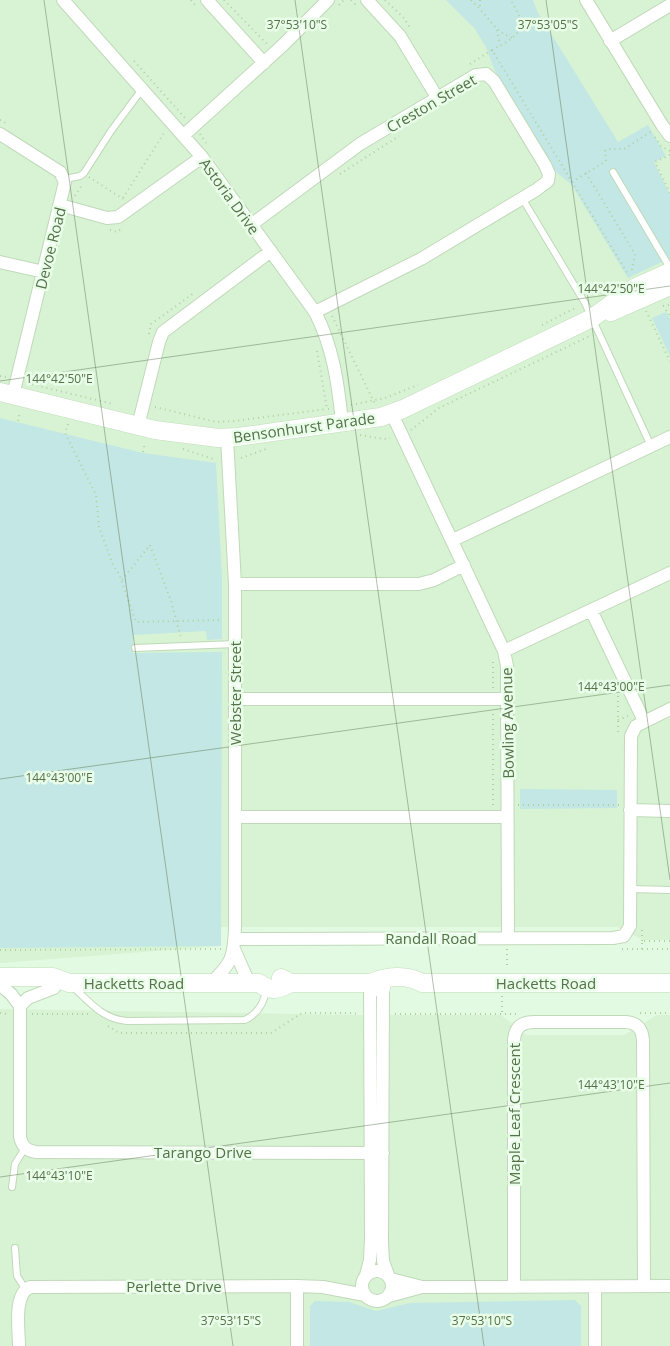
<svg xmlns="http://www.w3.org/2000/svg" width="670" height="1346" font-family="'Open Sans',sans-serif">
<rect width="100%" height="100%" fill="#e3fae2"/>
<!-- residential -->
<path fill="#d7f3d4" d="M 0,0 L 670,0 L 670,940 L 643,940 L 617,927 L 221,927 L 221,946 L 0,963 Z
M 0,1009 L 357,1015 L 501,1015 L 527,1035 L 624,1035 L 657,1015 L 670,1015 L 670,1346 L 0,1346 Z"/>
<!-- green -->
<path fill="#c2e7e4" d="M 446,0 L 533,0 L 537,11 L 618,142 L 648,125 L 666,156 L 654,162 L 670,195 L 670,258 L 628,278 L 571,184 L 556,172 L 495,71 L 486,47 L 475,29 Z
M 666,312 L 670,319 L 670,356 L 652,318 Z
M 0,418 L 143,453 L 216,463 L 222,578 L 222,639 L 207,640 L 206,631 L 133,635 L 133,653 L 222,652 L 221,946 L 0,948 Z
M 520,789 L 617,790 L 617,808 L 520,809 Z
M 575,1300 L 581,1306 L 581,1346 L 310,1346 L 310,1306 L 315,1301 L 349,1302 L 376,1311 L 410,1303 Z"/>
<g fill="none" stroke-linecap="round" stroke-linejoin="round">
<defs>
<path id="lane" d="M 613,172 L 670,268
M 65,179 L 80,176 L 84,173 L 111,131 L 143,88
M 522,198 L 585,303 L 651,446
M 135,648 L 235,644
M 630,889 L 670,890
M 73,987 C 90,1002 102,1019 127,1021 L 245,1020 C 257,1014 264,1004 266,990
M 12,1187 L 15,1164 L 25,1148
M 15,1248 L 17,1276 L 26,1290"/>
<path id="street" d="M 63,0 L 202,157 L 315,312 C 333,347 338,383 342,422
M 207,0 L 264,63
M 367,0 L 400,36 L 438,99
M 586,0 L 662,125 L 670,136
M 610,41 L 670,5
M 0,134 L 60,172 L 65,182 L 13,395
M 184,135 L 282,46 L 328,0
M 60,205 L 107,218 L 118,217 L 202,157
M 251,225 L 360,144 L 476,75 L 486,74 L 494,81 L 545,165 L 549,174 L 548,181 L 536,190 L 421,259 L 315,312
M 0,262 L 44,272
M 392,414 L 504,651 L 507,666 L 508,938
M 138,426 L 159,342 L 163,332 L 271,251
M 453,540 L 670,437
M 235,584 L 419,584 L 434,580 L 464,565
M 591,610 L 644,721
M 504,651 L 670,573
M 235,699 L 507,699
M 630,810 L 670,811
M 235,817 L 507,817
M 234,939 L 613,938 L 624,936 L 630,926 L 631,736 L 636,726 L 670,709
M 234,949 L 249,983
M 211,983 C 232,963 234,957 235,928 L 235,584 L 227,438
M 5,989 L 11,994 L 20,1006 L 20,1137 C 22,1146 26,1151 36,1152 L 383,1153
M 383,989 L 382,1243 L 383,1261 L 388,1275
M 20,1006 L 28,998 L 54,988
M362 1286a15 15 0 1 1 30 0a15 15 0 1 1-30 0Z
M 366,1275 L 370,1260 L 371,1239 L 370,983
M 391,1279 L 422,1287 L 670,1286
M 514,1287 L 514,1040 C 515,1027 522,1022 534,1022 L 626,1022 C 638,1023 642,1029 643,1040 L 644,1286
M 595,1287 L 595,1346
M 389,1296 L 422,1287
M 19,1346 C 19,1329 13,1295 30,1287 L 297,1286 L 323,1287 L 365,1295
M 297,1346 L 297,1286"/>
<path id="secondary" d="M 611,312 L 670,286
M 0,392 L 155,430 L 218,438 L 238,437 L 381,417 L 403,409 L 592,318 L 634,288 L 670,272
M 0,977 L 53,977 L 69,983 L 259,983 C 270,992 278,990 291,983
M 281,978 L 291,983 L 370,983 L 381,988
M 370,983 C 386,976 407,974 422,983 L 670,983"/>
</defs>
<!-- lane casing -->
<use href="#lane" stroke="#c0d9b9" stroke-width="8"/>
<!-- street casing -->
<use href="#street" stroke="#c0d9b9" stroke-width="14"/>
<!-- secondary casing -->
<use href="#secondary" stroke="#c2dfba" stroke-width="19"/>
<!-- path -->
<path stroke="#add29f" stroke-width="2" stroke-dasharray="1 4" stroke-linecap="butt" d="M 191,0 L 196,6
M 224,0 L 267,44
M 351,0 L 356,5
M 385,0 L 404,18 L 410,28
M 471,0 C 486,13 494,32 513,38
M 480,0 L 480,8
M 339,5 L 344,0
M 497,30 L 500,45
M 492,50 C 505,43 517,38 523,23 L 511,0
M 134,61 L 185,118 L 186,117
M 470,64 L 492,50 L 629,276
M 0,120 L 6,123
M 200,134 L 206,143
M 655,137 L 661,146 L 670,151
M 670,155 L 655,162 L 670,193
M 586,173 L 635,254 L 631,274
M 340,174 L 399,136
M 89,177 L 123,199
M 572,182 L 606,161 L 605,151 L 608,149 L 624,149 L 652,131
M 75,196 L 82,185
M 123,198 L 164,133
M 110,230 L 117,232 L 121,229
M 663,306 L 670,305
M 666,310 L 670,316
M 646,311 L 670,361
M 332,316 L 375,404
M 542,325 L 577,307
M 149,334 L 151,324 L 194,293
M 317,351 L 327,409 L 329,409
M 0,376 L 6,377
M 27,383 L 113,404
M 351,405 L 385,398 L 418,385
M 155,407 L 216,422 L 234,421 L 327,409
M 18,421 L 20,412
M 68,424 L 65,433 L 96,495 L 99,527 L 113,565 L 119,574 L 136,622 L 222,620
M 411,430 L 439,408 L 592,335
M 360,435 L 384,439 L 390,438
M 183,449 L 216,460
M 143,452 L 145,443
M 241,458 L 269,448
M 122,580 L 150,545 L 171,601 L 181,638
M 493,688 L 493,660
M 618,696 L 618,736
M 618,720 L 628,716
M 493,805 L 493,710
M 518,805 L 619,805
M 642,941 L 642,928
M 507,949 L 507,969
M 622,949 L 670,949
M 642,949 L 642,941 L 670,941
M 0,950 L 223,949
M 502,996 L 502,1014
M 0,1013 L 8,1014
M 640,1013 L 670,1013
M 32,1014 L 89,1014
M 395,1014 L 518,1014
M 108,1026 L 119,1033 L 271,1033 L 302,1013 L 353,1013 L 358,1014"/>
<!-- lane -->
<use href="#lane" stroke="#fff" stroke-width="6"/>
<!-- street -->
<use href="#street" stroke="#fff" stroke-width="12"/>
<!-- secondary -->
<use href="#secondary" stroke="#fff" stroke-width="18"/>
</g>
<!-- ticks -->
<path fill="none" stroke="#56704a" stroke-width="1" stroke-opacity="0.45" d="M 44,0 L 233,1346M 295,0 L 484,1346M 546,0 L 670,880M 0,381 L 670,286M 0,779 L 670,685M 0,1177 L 670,1083"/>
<g text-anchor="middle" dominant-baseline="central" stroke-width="5" stroke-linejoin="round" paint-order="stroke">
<!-- street labels -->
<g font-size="15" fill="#56704a" stroke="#e9fee8">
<text transform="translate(431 103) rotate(-30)">Creston Street</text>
<text transform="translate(230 196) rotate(54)">Astoria Drive</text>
<text transform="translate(50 248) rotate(-76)">Devoe Road</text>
<text transform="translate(304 427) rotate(-8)">Bensonhurst Parade</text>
<text transform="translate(235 693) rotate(-90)">Webster Street</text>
<text transform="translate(507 723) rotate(-91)">Bowling Avenue</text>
<text x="431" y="938">Randall Road</text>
<text x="134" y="983">Hacketts Road</text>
<text x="546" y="983">Hacketts Road</text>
<text transform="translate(514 1114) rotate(-90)">Maple Leaf Crescent</text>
<text x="203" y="1152">Tarango Drive</text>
<text x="174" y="1286">Perlette Drive</text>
</g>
</g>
<g font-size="12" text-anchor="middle" fill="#56704a" stroke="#e9fee8" stroke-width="5" stroke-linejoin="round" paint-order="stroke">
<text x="297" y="29">37°53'10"S</text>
<text x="548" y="29">37°53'05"S</text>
<text x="611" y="293">144°42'50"E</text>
<text x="59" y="383">144°42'50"E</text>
<text x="611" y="691">144°43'00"E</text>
<text x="59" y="782">144°43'00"E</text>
<text x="611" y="1089">144°43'10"E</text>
<text x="59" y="1180">144°43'10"E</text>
<text x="231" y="1325">37°53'15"S</text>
<text x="482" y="1325">37°53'10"S</text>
</g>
</svg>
